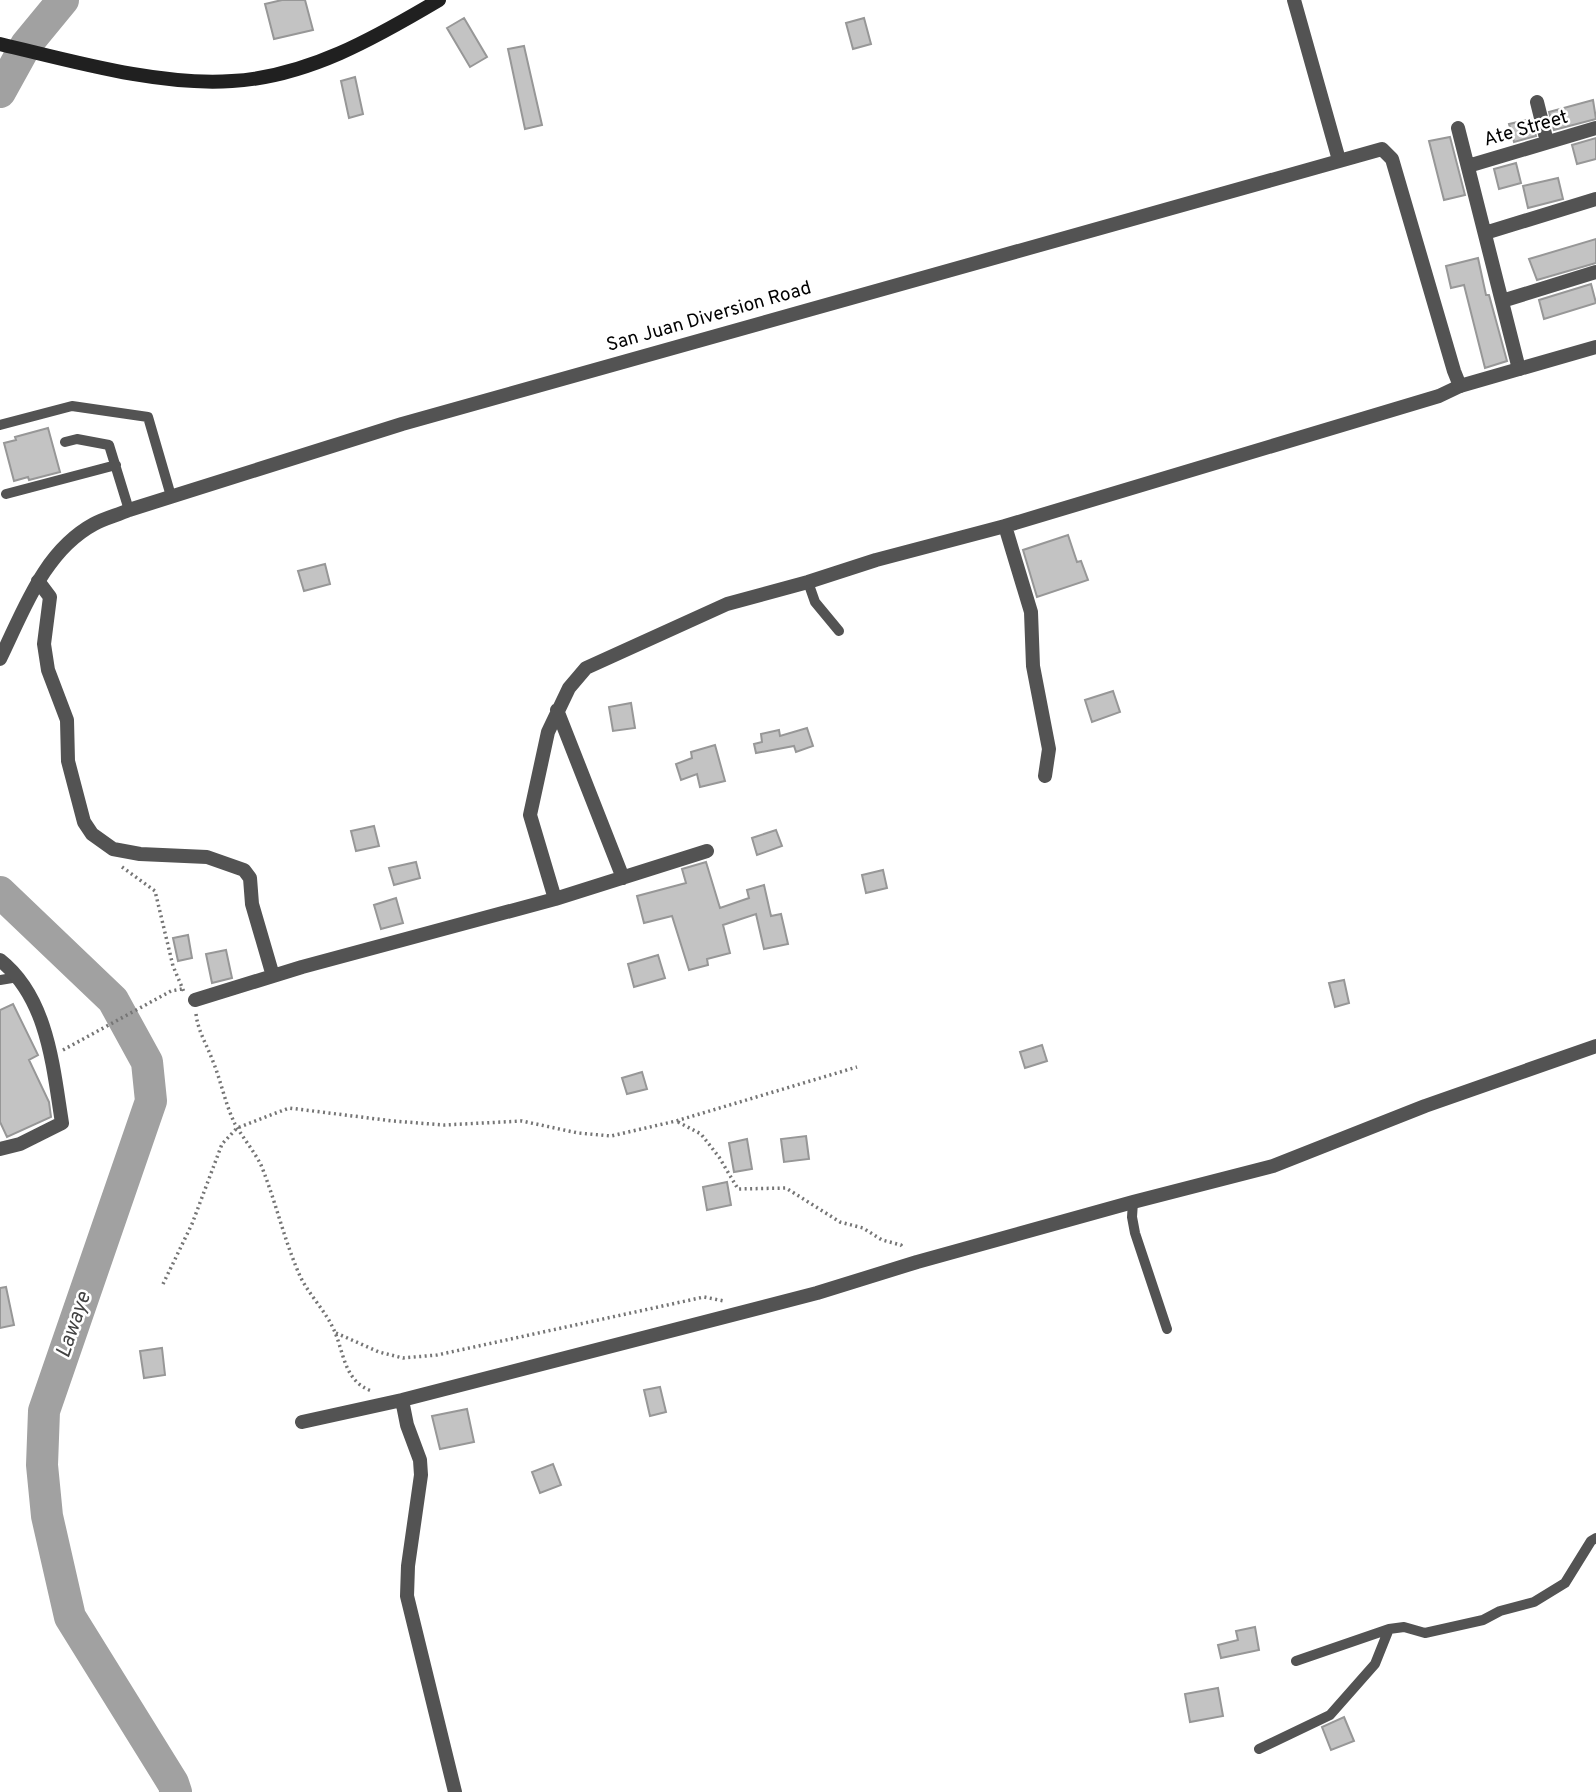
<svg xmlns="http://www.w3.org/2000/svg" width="1596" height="1792" font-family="Overpass,sans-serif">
<rect width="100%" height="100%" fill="#fff"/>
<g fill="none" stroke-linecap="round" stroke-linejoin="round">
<!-- river -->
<path stroke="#a1a1a1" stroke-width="32" d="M 0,92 L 26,45 L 63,0
M 0,892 L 113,1000 L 147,1062 L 151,1101 L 44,1411 L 42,1465 L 47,1516 L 70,1617 L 173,1783 L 176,1792"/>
</g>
<!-- building -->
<path fill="#c3c3c3" stroke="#979797" stroke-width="2" d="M 282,0 L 305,0 L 313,30 L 274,39 L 265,4 Z
M 464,18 L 487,57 L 470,67 L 447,28 Z
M 864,18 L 871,44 L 853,49 L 846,23 Z
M 524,46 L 542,125 L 525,129 L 508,49 Z
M 355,77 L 363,114 L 349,118 L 341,81 Z
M 1593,100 L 1596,119 L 1554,130 L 1549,112 Z
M 1531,119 L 1536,136 L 1514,142 L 1509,124 Z
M 1450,137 L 1465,195 L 1444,200 L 1429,141 Z
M 1596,138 L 1596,159 L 1577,164 L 1572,145 Z
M 1516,163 L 1521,183 L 1499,189 L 1494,169 Z
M 1558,178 L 1563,199 L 1528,208 L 1523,186 Z
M 1596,239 L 1596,263 L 1537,280 L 1529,259 Z
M 1478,258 L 1486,295 L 1489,295 L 1507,361 L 1485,368 L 1464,285 L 1451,288 L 1446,266 Z
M 1591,284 L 1596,303 L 1544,319 L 1539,300 Z
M 48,428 L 60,472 L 29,480 L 28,477 L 14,481 L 4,443 L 16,440 L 15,437 Z
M 1068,535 L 1077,562 L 1081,561 L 1088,580 L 1037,597 L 1023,550 Z
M 325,564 L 330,584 L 304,591 L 298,571 Z
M 1113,691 L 1120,712 L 1092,722 L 1085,700 Z
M 631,703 L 635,728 L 613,731 L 609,707 Z
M 807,728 L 813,746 L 796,752 L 794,746 L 756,753 L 754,744 L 762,742 L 761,734 L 779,730 L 780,736 Z
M 715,745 L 725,781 L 700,787 L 697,774 L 681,780 L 676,764 L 692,758 L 691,752 Z
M 374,826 L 379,846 L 356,851 L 351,831 Z
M 776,830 L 782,846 L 757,855 L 752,838 Z
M 416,862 L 420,878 L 394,885 L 389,868 Z
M 706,862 L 720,908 L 749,898 L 747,890 L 764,885 L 771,916 L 781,914 L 788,944 L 764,949 L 756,914 L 723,925 L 730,953 L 707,959 L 708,965 L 689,970 L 672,916 L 644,923 L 637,896 L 686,883 L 682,869 Z
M 883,870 L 887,888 L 866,893 L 862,875 Z
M 396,898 L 403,923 L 381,929 L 374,905 Z
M 188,935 L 192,958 L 178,961 L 173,938 Z
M 226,950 L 232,978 L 212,983 L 206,954 Z
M 658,955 L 665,978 L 634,987 L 628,964 Z
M 1344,980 L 1349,1003 L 1335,1007 L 1329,983 Z
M 13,1004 L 38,1055 L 29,1060 L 49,1102 L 51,1117 L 7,1137 L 0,1122 L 0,1010 Z
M 1042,1045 L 1047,1061 L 1025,1068 L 1020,1052 Z
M 642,1072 L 647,1089 L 627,1094 L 622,1078 Z
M 806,1136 L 809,1159 L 784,1162 L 781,1139 Z
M 747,1139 L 752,1169 L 734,1172 L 729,1143 Z
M 727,1182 L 731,1205 L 707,1210 L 703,1187 Z
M 6,1287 L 14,1325 L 0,1328 L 0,1288 Z
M 162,1348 L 165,1375 L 144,1378 L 140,1351 Z
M 660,1387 L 666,1412 L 650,1416 L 644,1390 Z
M 467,1409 L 474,1442 L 440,1449 L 432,1416 Z
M 553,1464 L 561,1485 L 540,1493 L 532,1472 Z
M 1255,1627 L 1259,1650 L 1221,1658 L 1218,1645 L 1238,1640 L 1236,1631 Z
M 1218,1688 L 1223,1716 L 1190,1722 L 1185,1694 Z
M 1344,1717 L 1354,1741 L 1331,1750 L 1322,1727 Z"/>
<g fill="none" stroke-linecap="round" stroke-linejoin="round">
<!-- path -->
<path stroke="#757575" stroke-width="3.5" stroke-dasharray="2 3.5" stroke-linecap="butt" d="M 122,867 L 155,891 L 173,966 L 184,992
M 196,1014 C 198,1031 206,1043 212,1059 C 221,1080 225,1104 235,1124 C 243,1138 254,1151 261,1165 C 276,1202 284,1240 300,1276 C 309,1295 325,1310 334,1330 C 344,1352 344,1382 372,1391
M 63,1050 L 171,991 L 182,989
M 678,1122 L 701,1134 L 719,1157 L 738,1189 L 786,1188 L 840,1222 L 863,1228 L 882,1240 L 901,1245 L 904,1249
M 163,1284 L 192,1224 L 222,1144 L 237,1128 L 289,1108 L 393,1121 L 444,1125 L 522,1121 L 578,1133 L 611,1136 L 676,1121 L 857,1067
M 336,1333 L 379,1352 L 403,1358 L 437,1355 L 704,1297 L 724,1301"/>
<!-- service -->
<path stroke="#535353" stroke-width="10" d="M 0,425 L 72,406 L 148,417 L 171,496
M 65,442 L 77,439 L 109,445 L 129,510
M 6,494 L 116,465
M 808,582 L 815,602 L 839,631
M 0,980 L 18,977
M 1133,1202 L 1132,1217 L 1135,1233 L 1167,1329
M 1296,1661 L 1389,1629 L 1404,1627 L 1425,1633 L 1483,1620 L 1500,1611 L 1534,1602 L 1565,1583 L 1591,1541 L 1596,1538
M 1259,1749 L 1330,1715 L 1375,1664 L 1389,1629"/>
<!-- minor -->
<path stroke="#535353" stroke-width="14" d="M 1537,102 L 1547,142
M 1458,128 L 1519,369
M 1468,166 L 1596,128
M 1485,233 L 1596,199
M 1502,301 L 1596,272
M 1005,526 L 1031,612 L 1033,666 L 1049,749 L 1045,776
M 38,581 L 50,597 L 44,644 L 48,670 L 67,720 L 68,761 L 84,822 L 92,834 L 113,849 L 140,854 L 207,857 L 244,870 L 250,878 L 252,904 L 273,976
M 557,710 L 623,878
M 555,899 L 530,815 L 548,732 L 569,688 L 586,668 L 727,604 L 808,582 L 876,560 L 1005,526 L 1439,396 L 1460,386
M 0,960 C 48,998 53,1067 62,1123 L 20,1144 L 0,1149
M 195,1000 L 302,967 L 555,899 L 707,851
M 402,1400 L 407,1425 L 420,1460 L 421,1475 L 408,1566 L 407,1596 L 455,1792
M 302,1422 L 402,1400 L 817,1293 L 917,1262 L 1133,1202 L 1273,1166 L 1425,1106 L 1596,1046"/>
<!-- tertiary -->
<path stroke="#535353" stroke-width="14" d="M 1294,0 L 1339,160
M 0,659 C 24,610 44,551 94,524 C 105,518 118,515 129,510 L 402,424 L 1382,149 L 1392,159 L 1454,371 L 1460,386 L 1596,347"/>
<!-- secondary -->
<path stroke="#202020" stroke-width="14" d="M 0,44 C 72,61 158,86 232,81 C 307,77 375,38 439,0"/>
</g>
<g text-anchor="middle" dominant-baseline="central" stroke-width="5" stroke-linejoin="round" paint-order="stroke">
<!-- street labels -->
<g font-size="19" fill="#000" stroke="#fff">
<text transform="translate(1526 129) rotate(-16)">Ate Street</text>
<text transform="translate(709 317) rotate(-16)">San Juan Diversion Road</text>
</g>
<!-- water labels -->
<g font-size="21" font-style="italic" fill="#424242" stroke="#fff">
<text transform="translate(74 1325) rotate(-71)">Lawaye</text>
</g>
</g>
</svg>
